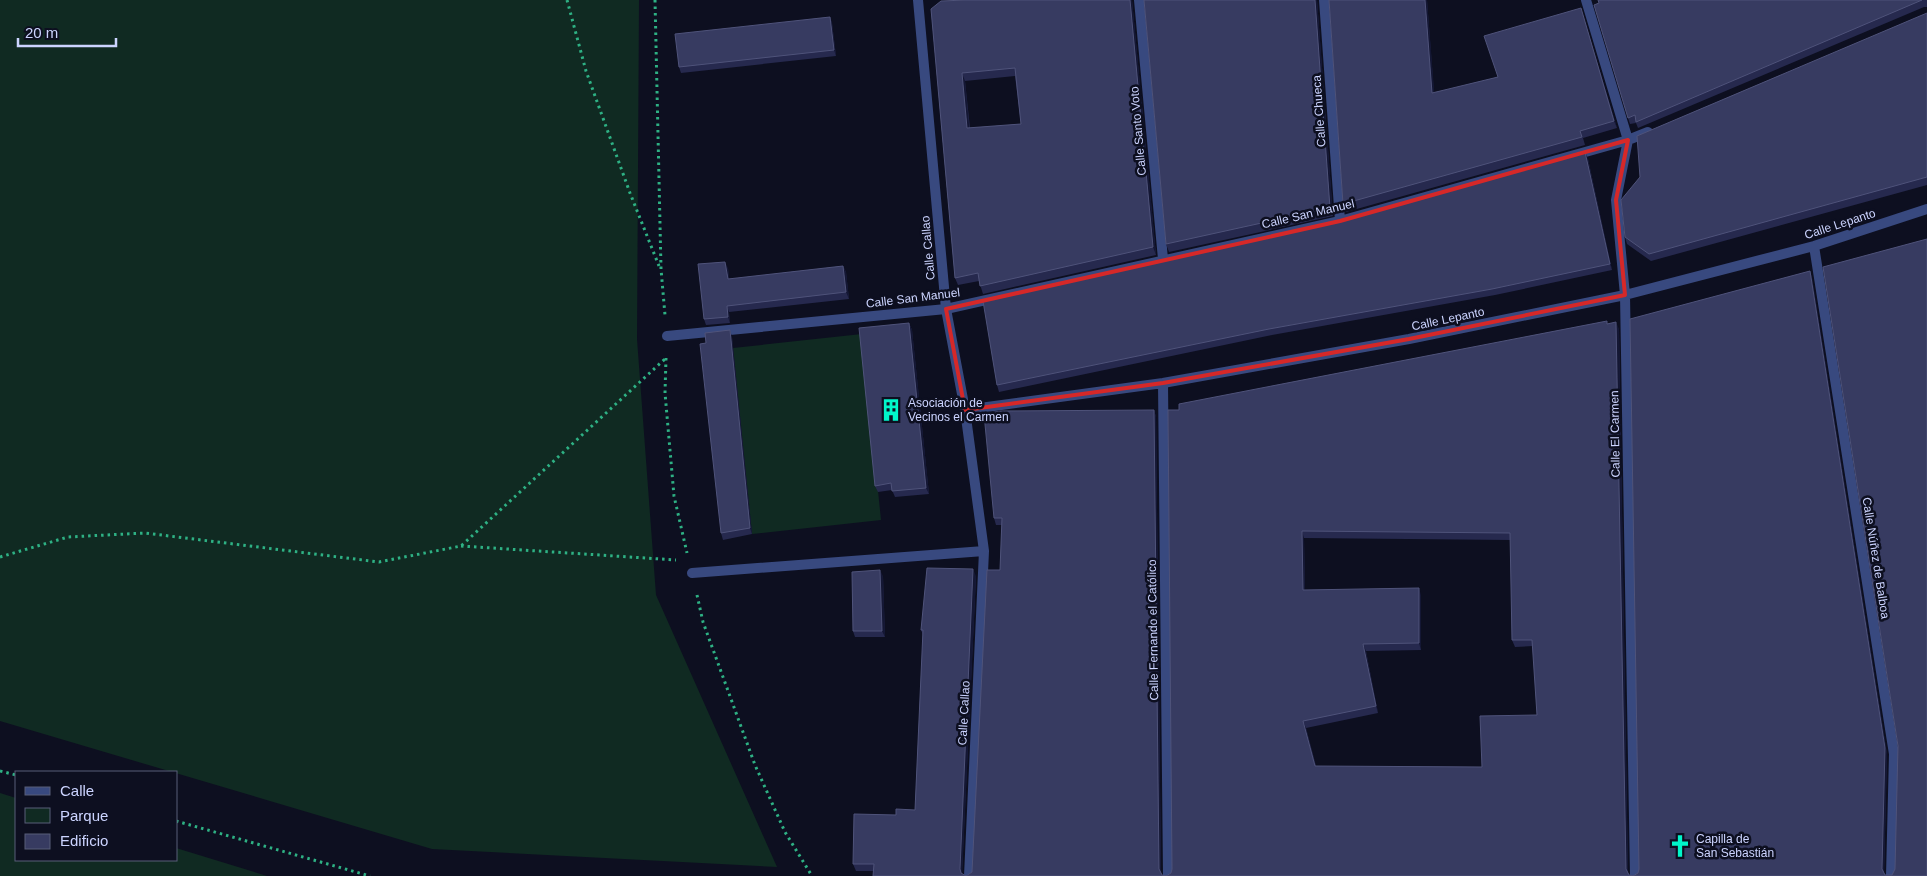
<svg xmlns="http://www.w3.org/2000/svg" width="1927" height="876" font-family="Arial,sans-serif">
<rect width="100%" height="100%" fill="#0d0f20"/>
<!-- green -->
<path fill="#102a22" d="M 0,0 L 639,0 L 637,339 L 656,595 L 777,867 L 432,849 L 0,721 Z
M 862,334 L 881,520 L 752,534 L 733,348 Z
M 0,793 L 16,798 L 16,860 L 176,860 L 176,848 L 267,876 L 0,876 Z"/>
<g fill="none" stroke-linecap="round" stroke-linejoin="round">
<!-- path -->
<path stroke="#2eb184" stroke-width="3" stroke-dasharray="2.5 4" stroke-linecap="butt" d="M 567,0 L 586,71 L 630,193 L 659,266
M 655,0 L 661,269 L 665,315
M 666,358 L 665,393 L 674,496 L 687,553
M 461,546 L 676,560
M 0,557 L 68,537 L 145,533 L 379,562 L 461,546 L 666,358
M 697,595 L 703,622 L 755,765 L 785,832 L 812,876
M 0,771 L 16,775
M 176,821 L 370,876"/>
<!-- minor -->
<path stroke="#38497f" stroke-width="10" d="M 918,0 L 946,309 L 965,410 L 984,551 L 969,876
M 1139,0 L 1163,259
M 1324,0 L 1340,221
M 1586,0 L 1628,140 L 1616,200 L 1625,295 L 1635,876
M 1814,246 L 1894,754 L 1891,876
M 667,336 L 946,309 L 1340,221 L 1628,140 L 1648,132
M 1163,383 L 1168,876
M 965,410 L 1163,383 L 1409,339 L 1625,295 L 1814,246 L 1927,209
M 692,573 L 984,551"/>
</g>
<!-- wall -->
<path fill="#26294e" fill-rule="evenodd" d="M 1132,0 L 1156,255 L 983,294 L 979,281 L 958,285 L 955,278 L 931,9 ZM 1015,76 L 1021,124 L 970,128 L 965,81 Z
M 1144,0 L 1317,0 L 1333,216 L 1169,252 L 1166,244 Z
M 1329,0 L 1427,0 L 1434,93 L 1498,77 L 1583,15 L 1617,128 L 1583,138 L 1585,145 L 1346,212 L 1343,204 Z
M 1927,0 L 1927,7 L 1924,7 L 1638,128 L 1636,123 L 1630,124 L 1628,118 L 1599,3 Z
M 1927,13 L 1927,185 L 1651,261 L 1627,244 L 1625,237 Z
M 830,17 L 832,23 L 836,56 L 681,73 L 679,67 Z
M 1588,159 L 1612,270 L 1495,295 L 1272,335 L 999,392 L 997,385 L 1339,221 Z
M 843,266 L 846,272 L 849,299 L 729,312 L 730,323 L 706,325 L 704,319 L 728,268 L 729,279 Z
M 1810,271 L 1812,278 L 1887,754 L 1884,873 L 1885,875 L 1927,876 L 873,876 L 874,871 L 856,871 L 853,864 L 896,815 L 915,810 L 923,635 L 921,630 L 976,576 L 962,874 L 966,876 L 972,872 L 1000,570 L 1002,525 L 996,525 L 994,518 L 1154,410 L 1156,417 L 1161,874 L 1162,875 L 1166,876 L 1171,873 L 1172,869 L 1179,410 L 1608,324 L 1619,329 L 1628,874 L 1629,875 L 1633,876 L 1638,873 ZM 1304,538 L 1511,540 L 1512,640 L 1515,647 L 1533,646 L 1537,715 L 1482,767 L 1316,766 L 1306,728 L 1378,713 L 1366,651 L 1421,650 L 1421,595 L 1305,590 Z
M 909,323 L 912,330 L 929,494 L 895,497 L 892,490 L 878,492 L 875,486 Z
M 732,337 L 752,534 L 723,540 L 721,533 Z
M 883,576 L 885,637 L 855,637 L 853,631 Z"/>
<!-- shaded-wall -->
<path fill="#141734" d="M 1130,0 L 1132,0 L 1156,255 L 1153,247 Z
M 1315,0 L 1317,0 L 1333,216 L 1330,208 Z
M 1425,0 L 1427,0 L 1435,101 L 1432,93 Z
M 1581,8 L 1583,15 L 1617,128 L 1614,121 Z
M 830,17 L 832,23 L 836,56 L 834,50 Z
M 962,73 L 965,81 L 970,136 L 967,128 Z
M 1585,152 L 1588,159 L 1612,270 L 1610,264 Z
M 725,262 L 728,268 L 730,285 L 728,279 Z
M 843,266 L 846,272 L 849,299 L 846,292 Z
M 1810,271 L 1812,278 L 1887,754 L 1884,876 L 1882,869 Z
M 727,306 L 729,312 L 730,323 L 728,317 Z
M 1616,322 L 1619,329 L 1628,876 L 1626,869 Z
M 909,323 L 912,330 L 929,494 L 926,488 Z
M 730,330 L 732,337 L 752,534 L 750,528 Z
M 1154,410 L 1156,417 L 1161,876 L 1159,869 Z
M 1302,531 L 1304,538 L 1305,597 L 1303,590 Z
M 973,569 L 976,576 L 962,876 L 960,869 Z
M 880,570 L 883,576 L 885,637 L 882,631 Z
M 1419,588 L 1421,595 L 1421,650 L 1419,643 Z
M 1363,644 L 1366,651 L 1378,713 L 1376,706 Z
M 1303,721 L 1306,728 L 1317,773 L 1315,766 Z"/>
<!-- building -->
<path fill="#373b61" stroke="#4f537a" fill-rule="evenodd" d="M 966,0 L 1130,0 L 1153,247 L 980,286 L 978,273 L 955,278 L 931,9 L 941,1 ZM 1015,68 L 1021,124 L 967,128 L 962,73 Z
M 1144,0 L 1315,0 L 1330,208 L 1166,244 Z
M 1329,0 L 1425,0 L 1432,93 L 1498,77 L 1484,36 L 1581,8 L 1614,121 L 1580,131 L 1582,137 L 1343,204 Z
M 1598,0 L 1922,0 L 1636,122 L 1635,115 L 1628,118 L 1594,5 L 1599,3 Z
M 1927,13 L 1927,177 L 1649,254 L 1625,237 L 1621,200 L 1640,177 L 1637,136 Z
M 830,17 L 834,50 L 679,67 L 675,34 Z
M 1585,152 L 1610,264 L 1492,289 L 1269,329 L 997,385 L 983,301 L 1339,221 Z
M 1927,239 L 1927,876 L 873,876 L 874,864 L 853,864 L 854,814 L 896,815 L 896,809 L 915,810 L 923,630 L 921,630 L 927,568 L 973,569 L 960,869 L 961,873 L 966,876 L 972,872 L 987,570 L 1000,570 L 1002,518 L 994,518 L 984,414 L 1001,411 L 1154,410 L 1159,869 L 1162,875 L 1166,876 L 1171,873 L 1172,869 L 1168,410 L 1179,410 L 1179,404 L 1607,321 L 1607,324 L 1616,322 L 1626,869 L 1629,875 L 1633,876 L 1638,873 L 1639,869 L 1630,319 L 1810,271 L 1885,748 L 1882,869 L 1885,875 L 1892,875 L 1895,869 L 1898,746 L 1823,267 ZM 1302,531 L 1510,533 L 1512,640 L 1532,640 L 1537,715 L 1480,716 L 1482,767 L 1315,766 L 1303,721 L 1376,706 L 1363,644 L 1419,643 L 1419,588 L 1303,590 Z
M 725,262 L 728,279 L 843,266 L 846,292 L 727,306 L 728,317 L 704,319 L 698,264 Z
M 909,323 L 926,488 L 892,491 L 891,483 L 875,486 L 859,328 Z
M 730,330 L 750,528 L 721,533 L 700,344 L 706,343 L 705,333 Z
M 880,570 L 882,631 L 853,631 L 852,572 Z"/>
<!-- marked area -->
<path fill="none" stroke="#d62828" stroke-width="4" stroke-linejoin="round" d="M 1628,140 L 1616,200 L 1625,295 L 1409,339 L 1163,383 L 965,410 L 946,309 L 1340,221 Z"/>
<!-- icons -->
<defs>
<symbol id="building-bare" viewBox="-9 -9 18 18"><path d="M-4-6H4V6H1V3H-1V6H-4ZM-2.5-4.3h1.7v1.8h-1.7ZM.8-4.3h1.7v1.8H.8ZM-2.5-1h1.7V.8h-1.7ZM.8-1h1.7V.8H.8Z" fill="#01f6ca" stroke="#0d0f20" stroke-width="2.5" paint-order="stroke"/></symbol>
<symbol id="church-bare" viewBox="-9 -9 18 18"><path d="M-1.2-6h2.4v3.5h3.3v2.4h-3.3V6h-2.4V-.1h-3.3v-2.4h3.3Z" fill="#01f6ca" stroke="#0d0f20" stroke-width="2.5" paint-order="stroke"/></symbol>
</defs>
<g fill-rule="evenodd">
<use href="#building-bare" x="875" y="394" width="32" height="32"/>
<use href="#church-bare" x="1664" y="830" width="32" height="32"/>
</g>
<g text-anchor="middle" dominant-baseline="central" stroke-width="5" stroke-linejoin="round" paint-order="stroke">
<!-- street labels -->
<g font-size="12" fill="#ccd4ff" stroke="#0d0f20">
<text transform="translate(1319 111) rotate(-94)">Calle Chueca</text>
<text transform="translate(1138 131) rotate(-95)">Calle Santo Voto</text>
<text transform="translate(1308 214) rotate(-13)">Calle San Manuel</text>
<text transform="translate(1840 224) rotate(-18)">Calle Lepanto</text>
<text transform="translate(928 248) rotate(-95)">Calle Callao</text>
<text transform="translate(913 298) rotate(-7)">Calle San Manuel</text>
<text transform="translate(1448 319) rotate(-12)">Calle Lepanto</text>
<text transform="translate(1615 434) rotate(-91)">Calle El Carmen</text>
<text transform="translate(1876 558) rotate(81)">Calle Núñez de Balboa</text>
<text transform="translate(1153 630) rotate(-91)">Calle Fernando el Católico</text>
<text transform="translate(964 713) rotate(-87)">Calle Callao</text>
</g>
<!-- poi labels -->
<g font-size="12" fill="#ccd4ff" stroke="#0d0f20" text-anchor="start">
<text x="908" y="403">Asociación de<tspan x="908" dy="14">Vecinos el Carmen</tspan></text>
<text x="1696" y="839">Capilla de<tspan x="1696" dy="14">San Sebastián</tspan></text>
</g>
</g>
<!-- legend -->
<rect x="15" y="771" width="162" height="90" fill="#0d0f20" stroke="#595e79"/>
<rect x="25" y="787" width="25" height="8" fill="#38497f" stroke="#595e79"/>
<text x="60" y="796" font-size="15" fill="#ccd4ff">Calle</text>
<rect x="25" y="808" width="25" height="15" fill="#102a22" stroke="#595e79"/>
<text x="60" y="821" font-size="15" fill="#ccd4ff">Parque</text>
<rect x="25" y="834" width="25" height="15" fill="#373b61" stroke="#595e79"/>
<text x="60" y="846" font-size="15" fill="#ccd4ff">Edificio</text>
<!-- scale -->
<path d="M18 38v8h98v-8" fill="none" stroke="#ccd4ff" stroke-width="2.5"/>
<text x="25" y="38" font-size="15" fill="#ccd4ff" stroke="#0d0f20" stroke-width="4" paint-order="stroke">20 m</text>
</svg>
